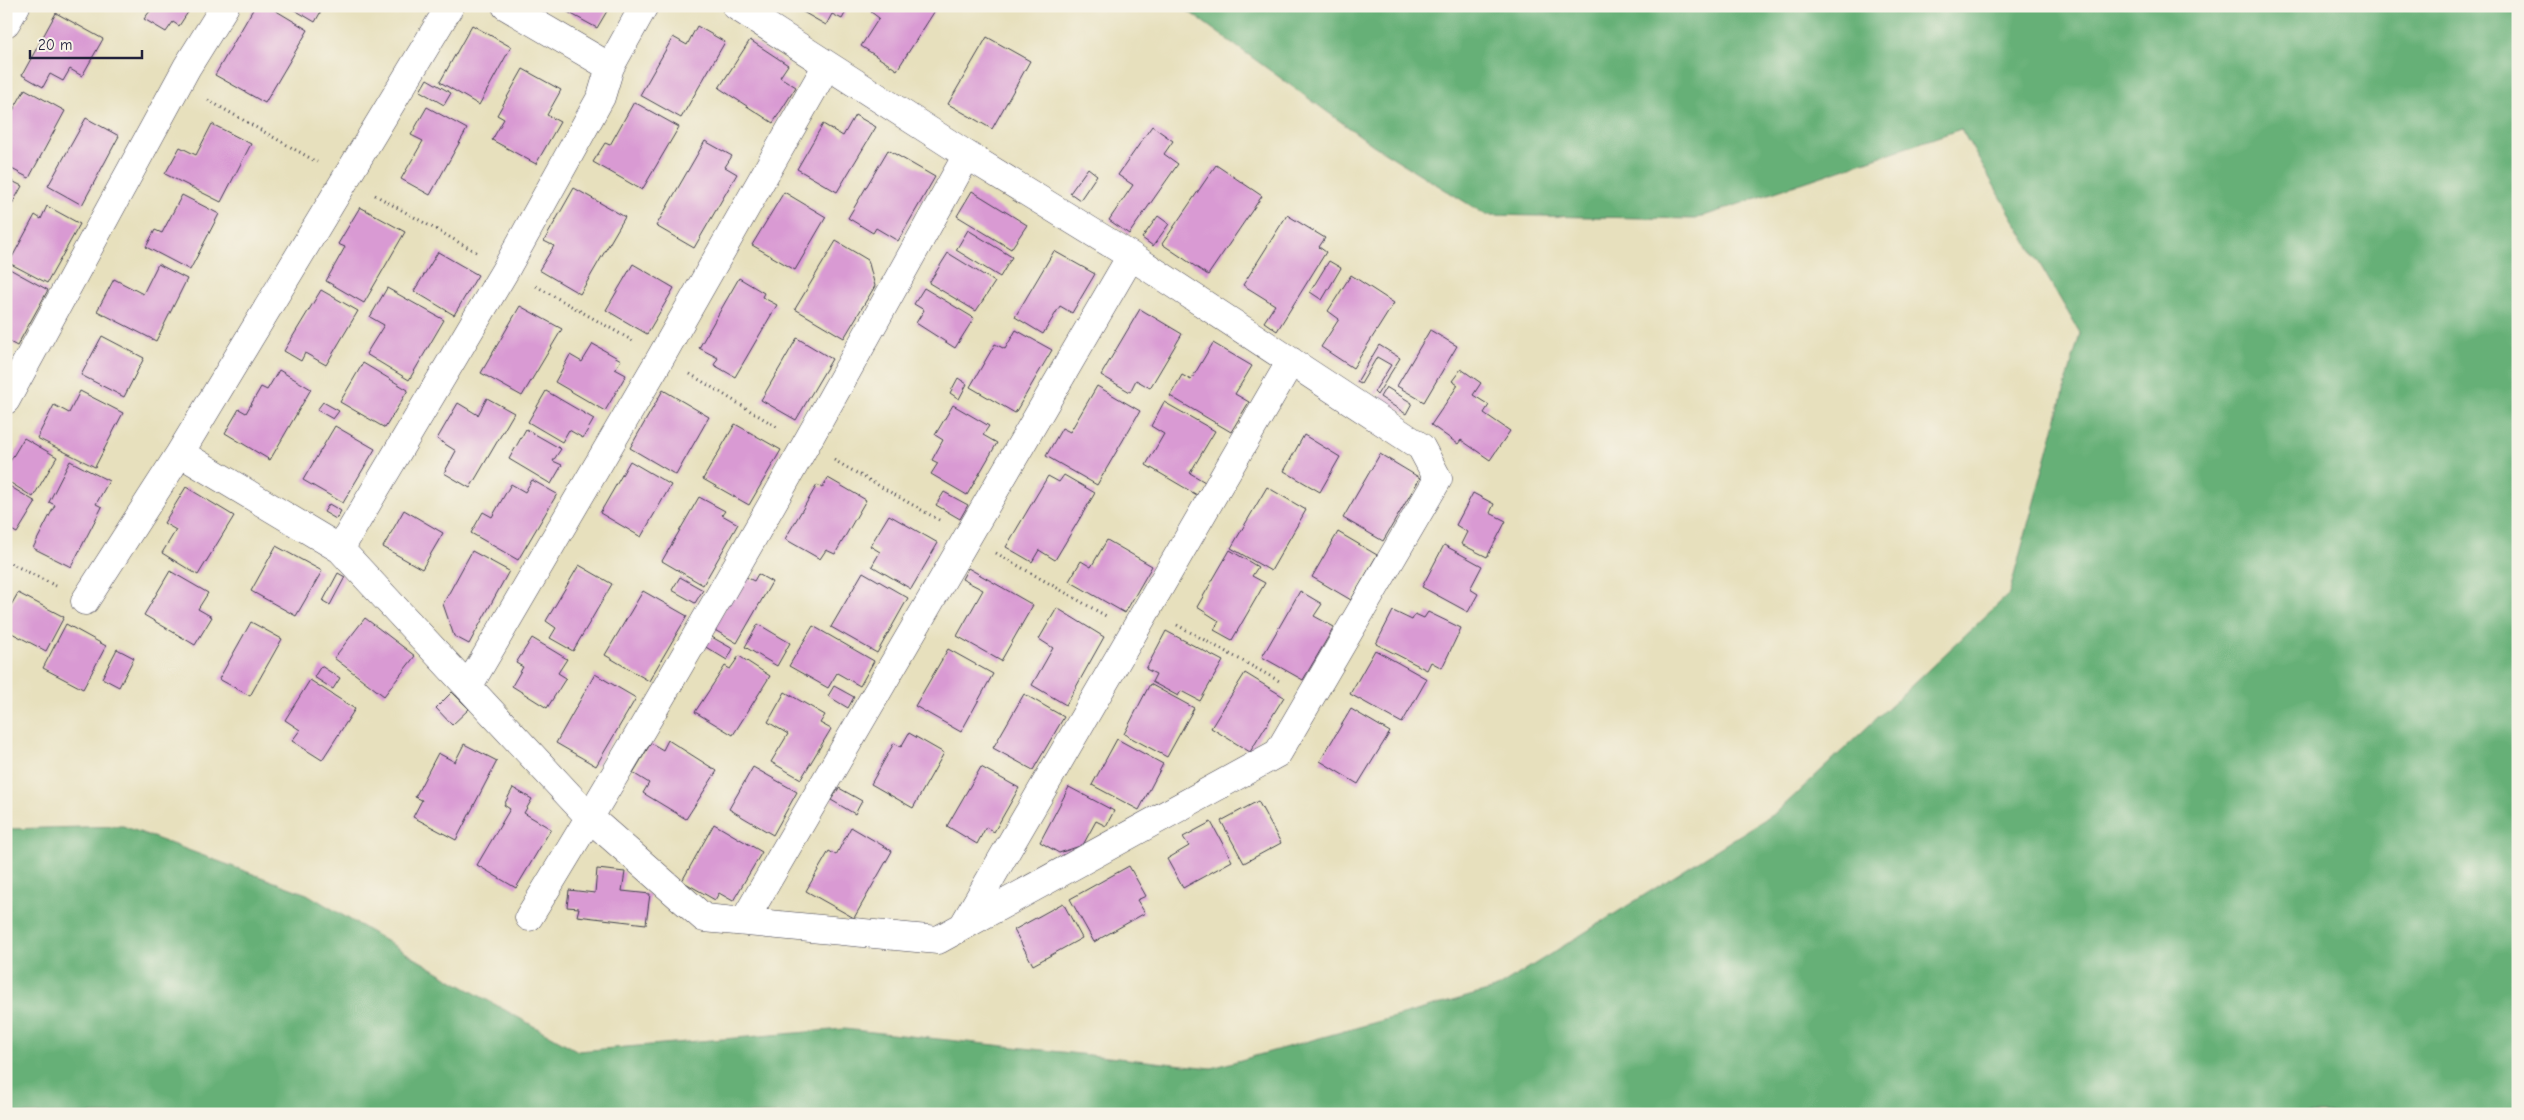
<svg xmlns="http://www.w3.org/2000/svg" width="2524" height="1120" font-family="'Comic Neue',sans-serif">
<rect width="100%" height="100%" fill="#f7f3e8"/>
<filter id="ink" filterUnits="userSpaceOnUse"><feTurbulence type="fractalNoise" baseFrequency=".02" numOctaves="2"/><feDisplacementMap in="SourceGraphic" scale="10" xChannelSelector="R" yChannelSelector="G"/><feConvolveMatrix kernelMatrix="1 2 1 2 8 2 1 2 1" color-interpolation-filters="sRGB"/></filter>
<filter id="wash" filterUnits="userSpaceOnUse"><feTurbulence type="fractalNoise" baseFrequency=".0096" numOctaves="4" result="noise"/><feDisplacementMap in="SourceGraphic" scale="20" xChannelSelector="R" yChannelSelector="G"/><feGaussianBlur stdDeviation="1.12" result="paint"/><feColorMatrix in="noise" values="0 0 0 0 0 0 0 0 0 0 0 0 0 0 0 0 0 1.4 0 .05"/><feComposite in="paint" operator="in"/></filter>
<g filter="url(#wash)">
<rect width="100%" height="100%" fill="#e7e0bd"/>
<!-- forest -->
<path fill="#66b077" stroke="#446959" d="M 1181,6 L 2518,6 L 2518,1114 L 6,1114 L 6,829 L 123,826 L 307,894 L 455,982 L 578,1051 L 844,1029 L 1212,1068 L 1495,989 L 1778,811 L 2009,594 L 2080,333 L 1961,129 L 1695,219 L 1486,215 L 1373,145 Z"/>
<g id="blocks">
<!-- building -->
<path fill="#d99ad3" d="M 143,6 L 192,6 L 179,26 L 173,22 L 166,32 L 144,19 L 150,11 Z
M 255,6 L 268,6 L 308,30 L 265,103 L 215,75 Z
M 288,6 L 324,6 L 315,22 Z
M 566,6 L 610,6 L 597,28 L 564,10 Z
M 797,6 L 849,6 L 842,19 L 832,14 L 826,25 L 796,8 Z
M 875,6 L 938,6 L 897,70 L 861,46 L 879,18 L 871,12 Z
M 56,13 L 103,39 L 82,76 L 70,69 L 63,81 L 50,74 L 43,87 L 22,75 Z
M 472,25 L 511,47 L 479,105 L 440,82 Z
M 697,26 L 725,42 L 681,118 L 640,95 L 673,37 L 687,45 Z
M 987,37 L 1030,61 L 992,129 L 948,104 Z
M 750,40 L 788,65 L 780,77 L 796,87 L 773,123 L 719,88 Z
M 523,69 L 561,90 L 547,115 L 560,122 L 536,164 L 492,140 L 504,119 L 497,115 Z
M 427,79 L 451,93 L 444,105 L 420,91 Z
M 25,89 L 65,111 L 29,178 L 6,166 L 6,123 Z
M 634,102 L 679,127 L 642,190 L 593,162 L 605,143 L 610,145 Z
M 427,107 L 467,129 L 430,195 L 401,179 L 423,141 L 411,135 Z
M 855,115 L 876,127 L 837,192 L 797,169 L 823,124 L 843,136 Z
M 86,118 L 119,136 L 82,205 L 48,186 Z
M 212,124 L 251,144 L 221,202 L 165,174 L 180,147 L 196,155 Z
M 1152,126 L 1173,141 L 1164,154 L 1178,164 L 1129,234 L 1109,220 L 1133,185 L 1118,175 Z
M 705,141 L 732,156 L 725,167 L 737,174 L 694,248 L 656,226 Z
M 888,150 L 935,177 L 898,241 L 876,228 L 873,233 L 848,218 Z
M 1216,165 L 1262,196 L 1208,275 L 1162,244 Z
M 1088,168 L 1097,175 L 1080,200 L 1070,193 Z
M 6,178 L 22,186 L 6,215 Z
M 574,188 L 625,217 L 580,294 L 539,270 L 554,246 L 544,241 Z
M 972,191 L 1027,225 L 1011,249 L 957,216 Z
M 784,192 L 826,217 L 795,270 L 752,245 Z
M 182,195 L 219,214 L 190,270 L 146,247 L 155,230 L 162,233 Z
M 47,206 L 80,224 L 47,283 L 9,263 L 35,215 L 41,219 Z
M 360,207 L 405,232 L 364,303 L 326,281 L 345,247 L 338,244 Z
M 1287,215 L 1325,238 L 1319,247 L 1326,252 L 1277,331 L 1264,322 L 1275,305 L 1243,285 Z
M 1158,216 L 1169,224 L 1153,246 L 1142,238 Z
M 968,230 L 1012,257 L 1000,277 L 956,250 Z
M 836,241 L 868,260 L 875,286 L 844,338 L 795,309 Z
M 1054,251 L 1095,274 L 1072,313 L 1060,306 L 1043,334 L 1015,317 Z
M 438,252 L 478,275 L 454,315 L 414,291 Z
M 948,253 L 995,282 L 976,311 L 929,283 Z
M 1329,261 L 1341,268 L 1322,300 L 1310,292 Z
M 158,264 L 187,279 L 156,341 L 97,311 L 114,279 L 143,294 Z
M 633,264 L 674,288 L 647,334 L 606,310 Z
M 6,267 L 48,290 L 17,346 L 6,340 Z
M 1351,275 L 1394,303 L 1353,368 L 1321,347 L 1339,319 L 1328,311 Z
M 739,278 L 764,293 L 762,297 L 777,305 L 735,377 L 714,365 L 718,358 L 699,348 Z
M 387,288 L 444,320 L 409,380 L 366,354 L 384,325 L 370,317 Z
M 924,288 L 974,318 L 955,348 L 916,323 L 924,310 L 914,304 Z
M 321,290 L 358,311 L 326,365 L 305,353 L 301,361 L 284,351 Z
M 520,306 L 562,329 L 522,396 L 481,373 Z
M 1140,309 L 1182,334 L 1150,388 L 1136,380 L 1130,392 L 1101,375 Z
M 1016,330 L 1052,350 L 1015,413 L 970,387 L 995,344 L 1005,349 Z
M 1430,330 L 1457,346 L 1424,402 L 1397,386 Z
M 102,336 L 144,358 L 124,397 L 81,375 Z
M 797,338 L 832,359 L 796,420 L 761,400 Z
M 1213,343 L 1252,366 L 1235,394 L 1249,402 L 1231,432 L 1170,396 L 1182,375 L 1191,380 Z
M 593,344 L 621,360 L 615,369 L 626,375 L 605,411 L 555,382 L 570,355 L 582,362 Z
M 1379,345 L 1400,358 L 1377,395 L 1374,392 L 1391,365 L 1377,357 L 1361,384 L 1357,382 Z
M 363,363 L 408,390 L 385,428 L 340,402 Z
M 1461,369 L 1481,383 L 1473,395 L 1489,405 L 1484,413 L 1510,431 L 1490,460 L 1461,440 L 1458,444 L 1431,425 L 1458,385 L 1452,381 Z
M 279,370 L 311,389 L 270,460 L 225,433 L 239,409 L 246,413 L 261,387 L 267,390 Z
M 958,378 L 967,384 L 959,399 L 950,393 Z
M 1097,386 L 1140,411 L 1097,485 L 1046,456 L 1062,428 L 1070,432 Z
M 1386,387 L 1412,403 L 1406,414 L 1380,397 Z
M 663,390 L 709,417 L 676,475 L 630,448 Z
M 80,391 L 123,413 L 95,467 L 37,438 L 54,405 L 69,413 Z
M 546,391 L 594,419 L 583,438 L 569,430 L 562,442 L 528,422 Z
M 487,398 L 514,413 L 470,488 L 444,473 L 456,451 L 437,439 L 458,403 L 478,415 Z
M 323,402 L 339,411 L 333,419 L 317,410 Z
M 1164,402 L 1215,431 L 1190,473 L 1205,482 L 1197,495 L 1146,465 L 1164,434 L 1151,426 Z
M 953,405 L 989,426 L 983,435 L 997,443 L 967,495 L 931,474 L 938,463 L 932,460 L 943,440 L 935,435 Z
M 735,424 L 781,450 L 749,505 L 703,479 Z
M 335,426 L 375,449 L 343,503 L 303,480 Z
M 526,429 L 561,449 L 553,461 L 562,465 L 551,484 L 509,459 Z
M 1304,435 L 1340,457 L 1320,492 L 1284,471 Z
M 24,438 L 57,457 L 33,497 L 6,480 L 6,468 Z
M 1380,454 L 1420,478 L 1383,541 L 1343,518 Z
M 70,461 L 109,481 L 96,504 L 102,507 L 71,567 L 33,548 L 55,505 L 49,502 Z
M 630,461 L 671,485 L 641,537 L 600,513 Z
M 1064,475 L 1095,493 L 1055,560 L 1039,550 L 1032,562 L 1006,547 L 1048,476 L 1059,482 Z
M 828,478 L 866,500 L 835,554 L 826,550 L 820,559 L 785,539 L 817,485 L 822,488 Z
M 532,480 L 557,494 L 518,560 L 471,533 L 483,512 L 492,517 L 511,484 L 525,492 Z
M 6,484 L 36,502 L 17,533 L 6,527 Z
M 186,487 L 234,516 L 198,575 L 162,553 L 176,530 L 164,523 Z
M 1267,487 L 1306,510 L 1271,571 L 1231,548 Z
M 944,492 L 968,505 L 960,519 L 936,505 Z
M 1473,493 L 1494,504 L 1490,513 L 1506,521 L 1487,557 L 1461,544 L 1467,532 L 1456,525 Z
M 699,497 L 725,511 L 722,515 L 738,524 L 703,585 L 662,561 Z
M 329,504 L 341,511 L 336,519 L 324,512 Z
M 404,510 L 443,533 L 422,569 L 383,547 Z
M 889,515 L 938,543 L 911,589 L 872,566 L 880,552 L 870,546 Z
M 1338,532 L 1377,555 L 1351,600 L 1312,577 Z
M 1107,540 L 1152,566 L 1125,613 L 1069,581 L 1081,561 L 1091,567 Z
M 1444,545 L 1482,566 L 1470,589 L 1478,594 L 1468,612 L 1422,587 Z
M 276,546 L 322,571 L 296,616 L 251,591 Z
M 1230,550 L 1258,567 L 1252,576 L 1265,583 L 1232,640 L 1214,630 L 1219,621 L 1197,607 Z
M 472,551 L 509,571 L 469,644 L 454,636 L 443,604 Z
M 579,565 L 612,584 L 573,651 L 550,638 L 556,628 L 546,621 Z
M 968,568 L 1033,605 L 1001,661 L 957,636 L 983,590 L 962,579 Z
M 170,571 L 208,593 L 198,609 L 212,617 L 195,645 L 144,615 Z
M 863,572 L 908,598 L 877,653 L 831,627 Z
M 338,573 L 345,577 L 330,605 L 323,601 Z
M 758,574 L 772,582 L 737,643 L 713,629 L 744,576 L 754,581 Z
M 680,577 L 703,590 L 695,603 L 672,590 Z
M 643,591 L 687,616 L 649,681 L 605,655 Z
M 1300,591 L 1322,604 L 1314,616 L 1334,627 L 1303,680 L 1262,657 Z
M 18,593 L 64,617 L 46,651 L 6,630 L 6,614 Z
M 1057,608 L 1104,637 L 1066,705 L 1032,685 L 1053,648 L 1039,639 Z
M 1393,611 L 1412,620 L 1415,614 L 1424,618 L 1428,612 L 1461,628 L 1442,668 L 1431,662 L 1427,670 L 1376,644 Z
M 365,618 L 415,656 L 384,696 L 334,658 Z
M 251,622 L 282,639 L 250,696 L 219,679 Z
M 66,624 L 106,646 L 83,689 L 43,668 Z
M 758,624 L 790,643 L 777,666 L 745,647 Z
M 813,626 L 874,661 L 860,686 L 837,673 L 828,688 L 789,666 Z
M 1166,631 L 1223,661 L 1200,701 L 1181,691 L 1178,696 L 1152,682 L 1156,674 L 1146,669 Z
M 710,636 L 733,649 L 727,660 L 704,646 Z
M 532,638 L 567,659 L 558,673 L 566,678 L 547,708 L 512,686 L 523,667 L 516,663 Z
M 117,649 L 134,658 L 119,687 L 102,678 Z
M 948,649 L 993,674 L 961,732 L 915,706 Z
M 1375,650 L 1427,679 L 1402,723 L 1350,694 Z
M 739,656 L 770,676 L 733,735 L 695,712 L 725,666 L 730,669 Z
M 321,666 L 340,678 L 333,689 L 314,677 Z
M 1245,673 L 1284,697 L 1250,752 L 1211,728 Z
M 595,674 L 636,698 L 596,766 L 556,743 Z
M 310,680 L 355,709 L 322,760 L 292,741 L 300,730 L 285,720 Z
M 1150,684 L 1194,708 L 1167,757 L 1124,734 Z
M 834,686 L 854,697 L 848,708 L 828,696 Z
M 452,692 L 469,709 L 452,725 L 436,708 Z
M 785,692 L 825,715 L 820,723 L 831,729 L 801,779 L 771,762 L 788,734 L 768,722 Z
M 1024,694 L 1064,717 L 1033,770 L 993,748 Z
M 1351,709 L 1390,732 L 1358,784 L 1320,761 Z
M 909,733 L 944,753 L 913,808 L 871,784 L 894,743 L 901,747 Z
M 1117,739 L 1163,764 L 1139,810 L 1092,785 Z
M 668,740 L 717,771 L 686,819 L 643,793 L 649,783 L 633,773 L 651,743 L 663,750 Z
M 464,744 L 497,761 L 456,840 L 413,817 L 422,800 L 415,797 L 438,753 L 455,762 Z
M 753,767 L 797,792 L 773,835 L 729,809 Z
M 981,767 L 1019,788 L 994,832 L 986,827 L 977,844 L 947,826 Z
M 1069,787 L 1114,811 L 1106,826 L 1096,821 L 1083,845 L 1059,853 L 1040,842 Z
M 513,788 L 532,799 L 524,813 L 551,829 L 516,888 L 477,865 L 510,809 L 504,805 Z
M 839,788 L 862,801 L 855,814 L 831,800 Z
M 1258,801 L 1281,843 L 1244,863 L 1221,821 Z
M 1211,822 L 1232,861 L 1183,888 L 1167,859 L 1189,846 L 1183,837 Z
M 714,824 L 762,852 L 733,901 L 719,893 L 715,900 L 682,881 Z
M 851,827 L 892,851 L 854,918 L 806,891 L 829,851 L 836,855 Z
M 1129,866 L 1146,896 L 1137,900 L 1145,913 L 1094,942 L 1070,899 Z
M 597,869 L 625,872 L 622,891 L 650,894 L 646,924 L 577,916 L 579,908 L 567,907 L 569,890 L 595,893 Z
M 1063,903 L 1082,938 L 1033,965 L 1014,930 Z"/>
</g>
</g>
<g filter="url(#ink)">
<use href="#blocks" fill-opacity="0" stroke="#403e4e" stroke-width="1"/>
<g fill="none" stroke-linecap="round" stroke-linejoin="round">
<defs>
<path id="minor" d="M 506,6 L 610,67 L 644,6
M 6,23 L 16,6
M 6,400 L 187,67 L 225,6
M 180,453 L 340,549 L 590,818 L 704,918 L 938,940 L 1278,753 L 1438,479 L 1421,447 L 1131,256 L 967,155 L 736,6
M 340,549 L 506,269 L 601,97 L 610,67
M 85,601 L 180,453 L 450,6
M 468,687 L 661,357 L 827,65
M 529,917 C 682,668 825,412 967,155
M 744,921 L 1131,256
M 963,926 L 1291,361"/>
</defs>
<!-- minor casing -->
<use href="#minor" stroke="#403e4e" stroke-width="29"/>
<!-- path -->
<path stroke="#403e4e" stroke-width="3" stroke-dasharray="1 4" stroke-linecap="butt" d="M 208,100 L 317,162
M 375,195 L 476,252
M 536,286 L 633,341
M 690,374 L 777,427
M 834,460 L 939,520
M 996,553 L 1106,616
M 6,561 L 56,586
M 1177,625 L 1281,682"/>
<!-- minor -->
<use href="#minor" stroke="#fff" stroke-width="28"/>
</g>
</g>
<!-- margin -->
<rect width="2524" height="1120" fill="none" stroke="#f7f3e8" stroke-width="25"/>
<!-- scale -->
<path d="M30 50v8h112v-8" fill="none" stroke="#22223b" stroke-width="2.5"/>
<text x="38" y="50" font-size="15" fill="#22223b" stroke="#f7f3e8" stroke-width="4" paint-order="stroke">20 m</text>
</svg>
